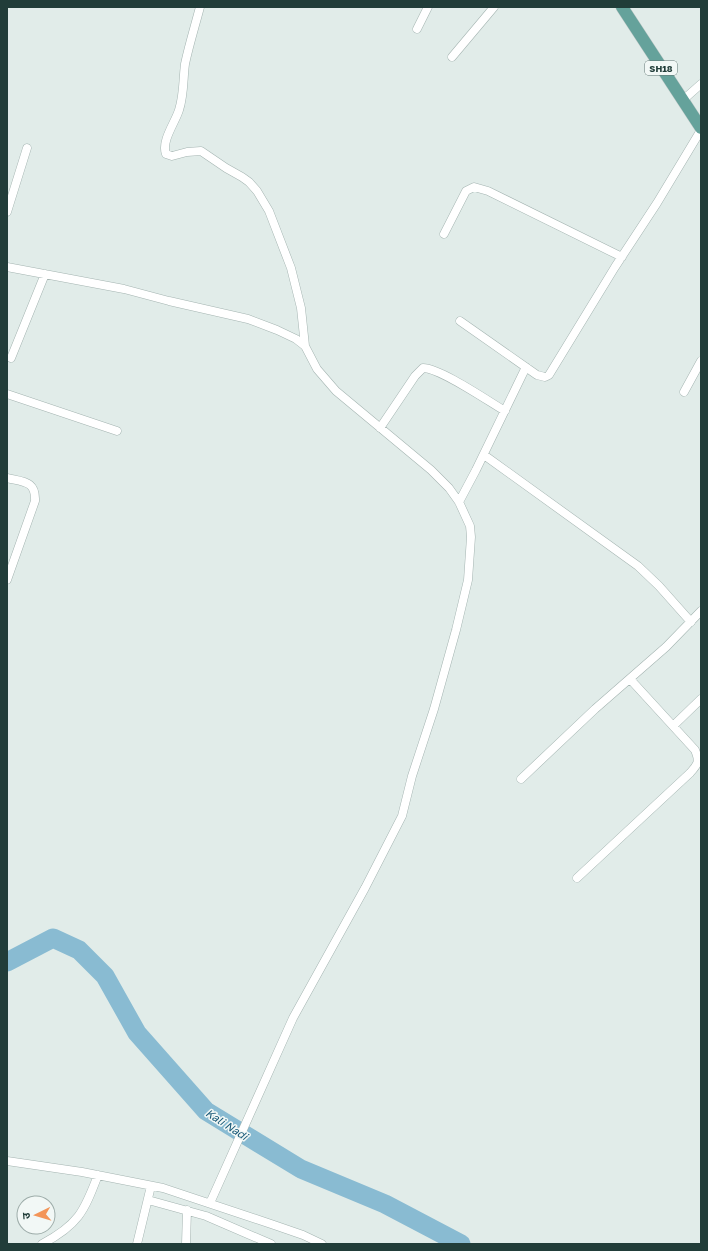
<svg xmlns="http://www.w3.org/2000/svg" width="708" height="1251" font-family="'Golos Text','Noto Sans Devanagari',sans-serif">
<rect width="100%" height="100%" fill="#e1ece9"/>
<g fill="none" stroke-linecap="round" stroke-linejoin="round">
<!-- river -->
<path stroke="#89bbd2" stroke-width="19" d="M 7,962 L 53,938 L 79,950 L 105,976 L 137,1033 L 206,1111 L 301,1169 L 385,1204 L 461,1244"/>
<defs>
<path id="street" d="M 200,7 C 195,26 189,45 185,64 C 183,79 184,95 179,110 C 175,123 161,141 166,154 L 172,156 L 187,152 L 201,151 L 226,168 L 242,177 L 249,182 L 257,191 L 269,211 L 291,268 L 301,308 L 305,346
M 417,29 L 428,7
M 452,57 L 494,7
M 683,100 L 701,84
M 7,212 L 27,148
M 444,234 L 466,191 L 474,187 L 488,191 L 622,257
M 7,267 L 124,289 L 169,301 L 248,319 L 277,330 L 296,339 L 305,346 L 317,369 L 336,391 L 431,470 L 449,488 L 459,502 L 470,526 L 471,537 L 468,580 L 456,630 L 434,709 L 412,776 L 402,816 L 365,888 L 293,1018 L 210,1203
M 460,321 L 537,375 L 545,377 L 549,375 L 615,267 L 657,203 L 701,130
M 11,358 L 45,274
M 684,392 L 701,361
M 7,394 L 117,431
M 380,428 L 415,376 L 423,368 C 440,368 488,401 505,411
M 484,455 L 638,566 L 659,586 L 691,622
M 7,478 C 24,482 36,481 35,501 L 7,580
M 459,502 L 476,470 L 526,367
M 673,726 L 701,699
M 521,779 L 595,709 L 666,647 L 701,611
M 577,878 L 690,773 C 698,764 700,762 695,750 L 630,679
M 7,1161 L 82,1172 L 163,1188 L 274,1225 L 303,1235 L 322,1244
M 148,1200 L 206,1216 L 271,1244
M 42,1244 C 78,1225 84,1212 98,1175
M 137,1244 L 151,1186
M 186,1244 L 187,1210"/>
<path id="primary" d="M 622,7 L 701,128"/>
</defs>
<!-- street casing -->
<use href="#street" stroke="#a4b4b1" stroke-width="9"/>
<!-- primary casing -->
<use href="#primary" stroke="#c1c9c8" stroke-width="13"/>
<!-- street -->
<use href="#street" stroke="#fff" stroke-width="8"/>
<!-- primary -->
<use href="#primary" stroke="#65a29b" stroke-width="12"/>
</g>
<g text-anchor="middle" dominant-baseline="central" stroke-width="3" stroke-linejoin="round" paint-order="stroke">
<!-- shield labels -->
<rect fill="#f2f8f6" stroke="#607572" stroke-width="1" x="645" y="61" width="32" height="14" rx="3"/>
<g font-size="9" font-weight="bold" fill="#213d39">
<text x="661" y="68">SH18</text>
</g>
<!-- water labels -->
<g font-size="11" font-style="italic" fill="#1b5b79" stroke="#f2f8f6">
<text transform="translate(227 1124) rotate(33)">Kali Nadi</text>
</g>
</g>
<!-- border -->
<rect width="708" height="1251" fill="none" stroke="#213d39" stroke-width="16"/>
<!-- north arrow -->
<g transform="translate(36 1215) rotate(265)"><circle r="19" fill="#f2f8f6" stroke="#9eadaa"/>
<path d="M0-3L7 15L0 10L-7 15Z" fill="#f39558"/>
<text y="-6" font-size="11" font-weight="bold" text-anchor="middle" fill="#213d39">उ</text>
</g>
</svg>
